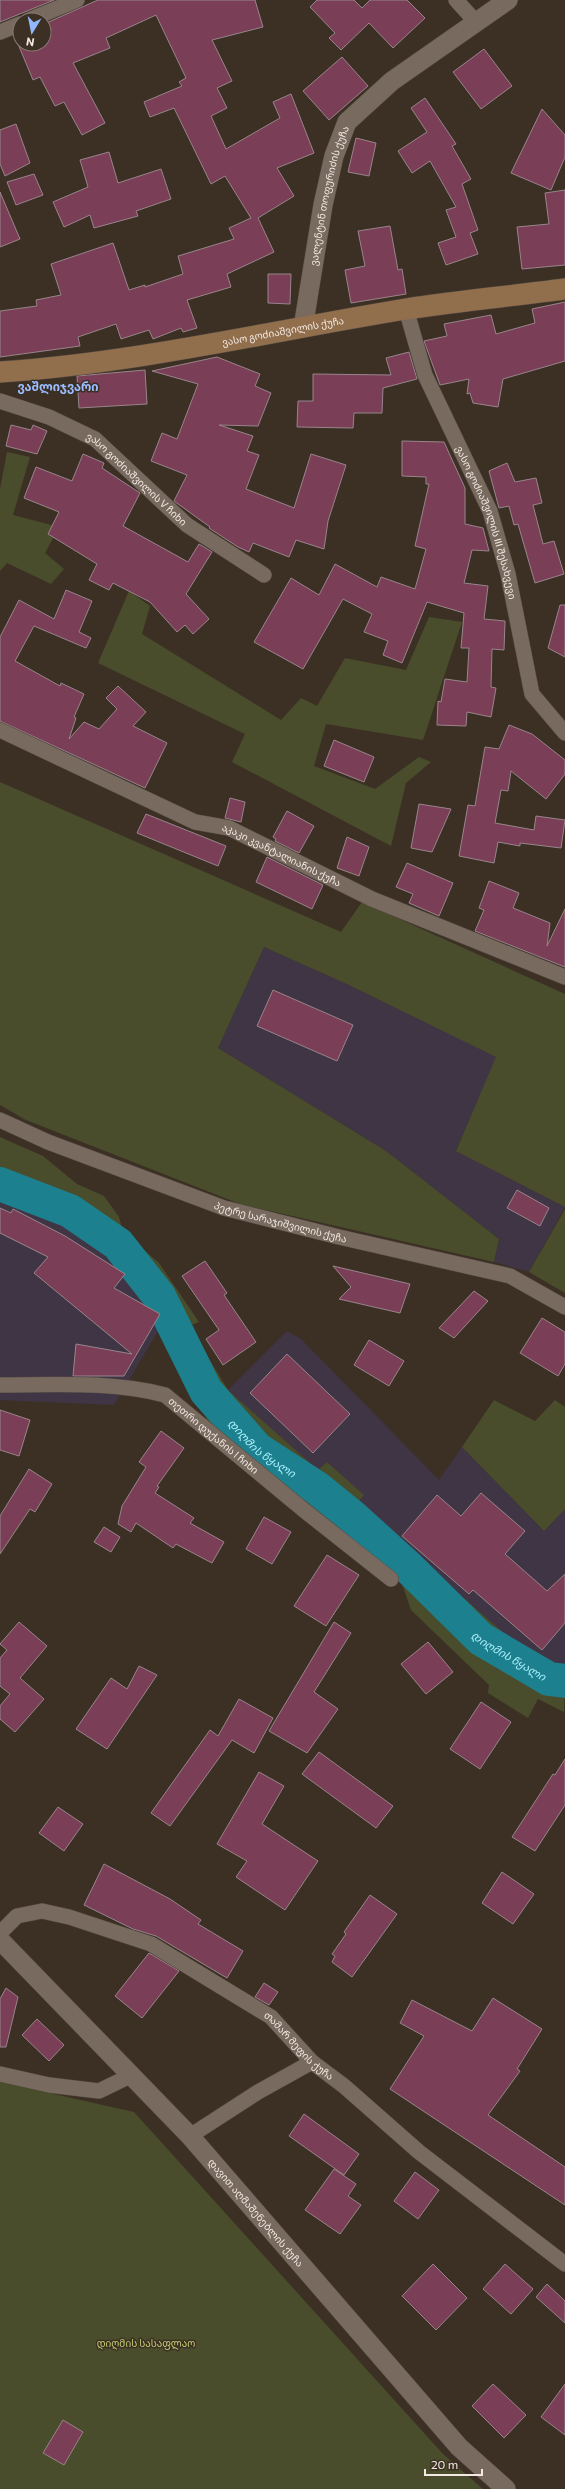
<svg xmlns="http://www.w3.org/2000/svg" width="565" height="2489" font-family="Commissioner,'Noto Sans Georgian',sans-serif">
<rect width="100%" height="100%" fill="#3c3025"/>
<!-- industrial -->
<path fill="#403545" d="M 264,947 L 349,985 L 497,1057 L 456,1150 L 565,1207 L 529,1272 L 494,1262 L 499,1239 L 386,1151 L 218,1048 Z
M 0,1195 L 32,1203 L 128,1269 L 139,1290 L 150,1296 L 164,1321 L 114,1405 L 0,1400 Z
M 287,1331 L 301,1339 L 439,1480 L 462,1447 L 544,1531 L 565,1509 L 565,1672 L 536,1661 L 356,1504 L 363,1495 L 327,1462 L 318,1470 L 228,1390 Z"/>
<!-- green -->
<path fill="#494d2b" d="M 7,452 L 30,457 L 13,515 L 59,527 L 45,553 L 64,569 L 51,584 L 7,563 L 0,571 L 0,489 Z
M 129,591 L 150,606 L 142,634 L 281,720 L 301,698 L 317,706 L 345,658 L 406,670 L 429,617 L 462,622 L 423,740 L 326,724 L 314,766 L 375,789 L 419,757 L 431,762 L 406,783 L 391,846 L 232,762 L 245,734 L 98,663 Z
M 0,782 L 341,932 L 362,902 L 565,994 L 565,1207 L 456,1151 L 496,1057 L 349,985 L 264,947 L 218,1048 L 386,1151 L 499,1239 L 494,1262 L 240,1204 L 26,1120 L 0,1105 Z
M 0,1137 L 43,1156 L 77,1184 L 104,1196 L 119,1217 L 123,1232 L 159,1263 L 199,1322 L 189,1326 L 228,1390 L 318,1470 L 327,1462 L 364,1495 L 356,1504 L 536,1661 L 565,1672 L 564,1712 L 538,1699 L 528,1718 L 488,1693 L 489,1685 L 411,1610 L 401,1581 L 309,1507 L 205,1419 L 211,1413 L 198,1394 L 150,1296 L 139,1290 L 128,1269 L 32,1203 L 0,1195 Z
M 565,1209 L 565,1293 L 529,1272 Z
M 494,1400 L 535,1421 L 555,1400 L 565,1407 L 565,1509 L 544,1531 L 462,1447 Z
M 0,2082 L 134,2112 L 443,2454 L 483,2489 L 0,2489 Z"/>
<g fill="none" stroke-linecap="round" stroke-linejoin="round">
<!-- river -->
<path stroke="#1d808e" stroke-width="34" id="s1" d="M 0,1184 L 70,1211 L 118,1244 L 159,1296 L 206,1391 L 257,1449 L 317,1488 L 354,1518 L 408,1567 L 481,1639 L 549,1679 L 565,1681"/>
</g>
<!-- building -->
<path fill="#7a3e56" stroke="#98858b" d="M 0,0 L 54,0 L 0,22 Z
M 98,0 L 255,0 L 263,27 L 212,40 L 232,81 L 217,88 L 227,108 L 211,116 L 226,149 L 280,118 L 273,102 L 291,94 L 314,153 L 277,168 L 294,196 L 258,218 L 274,252 L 227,274 L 231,287 L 187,300 L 197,328 L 183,332 L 181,328 L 153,339 L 149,330 L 121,339 L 116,324 L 78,337 L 80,346 L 0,357 L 0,311 L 37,306 L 36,300 L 61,295 L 51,264 L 113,243 L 129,290 L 145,285 L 145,287 L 183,274 L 178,256 L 234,239 L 229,228 L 251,218 L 225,176 L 211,184 L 174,108 L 150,117 L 144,102 L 182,86 L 179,82 L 186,78 L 156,15 L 106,38 L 110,48 L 73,63 L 105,123 L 82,135 L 64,102 L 55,106 L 40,77 L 33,80 L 18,44 L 44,44 L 44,24 Z
M 317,0 L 354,0 L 362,8 L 370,0 L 407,0 L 425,18 L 393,48 L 369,23 L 341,50 L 329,38 L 335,33 L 310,7 Z
M 484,49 L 512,86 L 481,109 L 453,72 Z
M 342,57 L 368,86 L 329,120 L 303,91 Z
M 425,98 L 456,144 L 452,146 L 471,179 L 462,184 L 478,230 L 470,233 L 478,254 L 446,265 L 438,243 L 456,237 L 446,210 L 456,207 L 430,161 L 412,173 L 398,151 L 427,132 L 411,108 Z
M 542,109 L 565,135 L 565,157 L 551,190 L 511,173 Z
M 16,124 L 30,163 L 5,176 L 0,164 L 0,130 Z
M 356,138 L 376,143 L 369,176 L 348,172 Z
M 109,152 L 118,183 L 161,169 L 171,199 L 136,211 L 138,216 L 94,228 L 90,215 L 64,227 L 53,202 L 88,187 L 80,160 Z
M 34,174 L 43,195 L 16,205 L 7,182 Z
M 565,190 L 565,265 L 522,269 L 517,227 L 549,224 L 545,193 Z
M 0,192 L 20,239 L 0,247 Z
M 390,226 L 398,270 L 402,269 L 406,294 L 351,303 L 345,270 L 365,266 L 358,231 Z
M 268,274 L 291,274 L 290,304 L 268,303 Z
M 565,302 L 565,361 L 503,379 L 498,407 L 473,403 L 470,393 L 467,394 L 469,379 L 440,385 L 424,341 L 447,336 L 444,324 L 491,315 L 496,334 L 535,323 L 532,309 Z
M 409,352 L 417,379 L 383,388 L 382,413 L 354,413 L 353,428 L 297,427 L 298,401 L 313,401 L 313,374 L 391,375 L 386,358 Z
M 217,357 L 260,374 L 255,386 L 271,393 L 258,426 L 219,425 L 253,436 L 247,451 L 259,455 L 246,489 L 294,508 L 311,454 L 346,465 L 328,521 L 324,549 L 296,540 L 289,557 L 253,543 L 249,552 L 238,547 L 209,528 L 210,527 L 174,501 L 187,475 L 151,461 L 162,433 L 177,439 L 198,384 L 152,371 Z
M 145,370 L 147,404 L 79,408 L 77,376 Z
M 11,425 L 31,430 L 33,425 L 47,431 L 37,454 L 6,446 Z
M 402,441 L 444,442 L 465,488 L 465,524 L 483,528 L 489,551 L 472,550 L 464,583 L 488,586 L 484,619 L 505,621 L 504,650 L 492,649 L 491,687 L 496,688 L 491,717 L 467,712 L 466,726 L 437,725 L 438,701 L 441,702 L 445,679 L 467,682 L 469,648 L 461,648 L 464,613 L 427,602 L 402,663 L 383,655 L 388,641 L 364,632 L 372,614 L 343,599 L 303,669 L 254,642 L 291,578 L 319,595 L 335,564 L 377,587 L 381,577 L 415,589 L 426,549 L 415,546 L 429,484 L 426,484 L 426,477 L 402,476 Z
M 83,454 L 104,463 L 102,468 L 140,493 L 123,526 L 188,562 L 199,544 L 212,552 L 186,594 L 209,619 L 193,634 L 185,625 L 177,632 L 150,602 L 113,583 L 109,590 L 89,580 L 97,564 L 48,534 L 59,512 L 24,498 L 36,467 L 72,481 Z
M 507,463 L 515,482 L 536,478 L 542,503 L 533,505 L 543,544 L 554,541 L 564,574 L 535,583 L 518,524 L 514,525 L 509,506 L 499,508 L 489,471 Z
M 66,590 L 92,601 L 79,632 L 91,638 L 86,648 L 34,626 L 15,661 L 60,686 L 61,683 L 84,694 L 74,717 L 76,718 L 69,739 L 84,722 L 99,729 L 117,709 L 106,698 L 118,686 L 146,712 L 133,726 L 167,743 L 145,788 L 0,721 L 0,637 L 19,600 L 54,619 Z
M 560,605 L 565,605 L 565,657 L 548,648 Z
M 509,725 L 532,734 L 565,760 L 565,774 L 546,799 L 511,771 L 508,791 L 501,790 L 495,823 L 534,830 L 536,816 L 565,820 L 561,848 L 520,843 L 520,846 L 498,842 L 494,863 L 459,856 L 468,805 L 475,806 L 485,747 L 499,749 Z
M 334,740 L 374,757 L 364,782 L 324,766 Z
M 230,798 L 245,802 L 241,822 L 225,818 Z
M 419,804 L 451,809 L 432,852 L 411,848 Z
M 287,811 L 314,826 L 299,853 L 275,841 L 276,839 L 273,837 Z
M 146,814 L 226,846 L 218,866 L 137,833 Z
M 347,837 L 369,847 L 359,876 L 337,868 Z
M 267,857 L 323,885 L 312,909 L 256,882 Z
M 407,863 L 453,883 L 439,916 L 409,903 L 413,894 L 396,887 Z
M 489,881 L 519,893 L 513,908 L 550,923 L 547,946 L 565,909 L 565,967 L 475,931 L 484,910 L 479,908 Z
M 273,990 L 353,1025 L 337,1061 L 257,1026 Z
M 517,1190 L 549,1208 L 540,1226 L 507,1208 Z
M 0,1208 L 11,1213 L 13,1209 L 65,1236 L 125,1274 L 114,1288 L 160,1314 L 124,1376 L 73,1376 L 76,1344 L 132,1354 L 34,1273 L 48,1257 L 0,1233 Z
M 205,1261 L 227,1293 L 224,1295 L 256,1342 L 223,1365 L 206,1339 L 219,1330 L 182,1276 Z
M 333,1266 L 410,1284 L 400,1313 L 339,1299 L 351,1287 Z
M 474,1291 L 488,1301 L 454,1338 L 439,1328 Z
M 542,1318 L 565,1332 L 565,1364 L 558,1376 L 520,1353 Z
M 369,1340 L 404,1361 L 389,1386 L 354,1365 Z
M 287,1354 L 350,1414 L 313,1453 L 250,1393 Z
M 0,1410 L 30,1420 L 19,1456 L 0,1450 Z
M 161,1431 L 184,1448 L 157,1486 L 159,1487 L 155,1493 L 194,1518 L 190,1523 L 224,1542 L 212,1563 L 176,1544 L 173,1548 L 136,1523 L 131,1532 L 118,1524 L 122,1506 L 146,1467 L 139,1462 Z
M 29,1469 L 52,1484 L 35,1512 L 30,1509 L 0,1554 L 0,1516 Z
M 481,1493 L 525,1531 L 505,1554 L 547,1591 L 565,1574 L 565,1623 L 542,1650 L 473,1590 L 469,1594 L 402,1536 L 437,1495 L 461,1516 Z
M 264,1517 L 291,1532 L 272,1564 L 246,1549 Z
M 104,1527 L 120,1537 L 111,1552 L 94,1542 Z
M 327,1555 L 359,1575 L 326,1626 L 294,1606 Z
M 19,1622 L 47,1646 L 20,1678 L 44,1699 L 15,1732 L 0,1719 L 0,1706 L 10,1694 L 0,1686 L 0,1658 L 7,1650 L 0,1644 Z
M 334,1622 L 351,1633 L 314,1692 L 338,1709 L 307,1753 L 269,1731 Z
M 428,1642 L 453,1672 L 426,1694 L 401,1664 Z
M 139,1666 L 157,1675 L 107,1749 L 76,1729 L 111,1678 L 127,1689 Z
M 239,1699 L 273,1718 L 254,1753 L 232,1740 L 170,1826 L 151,1813 L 210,1730 L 218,1736 Z
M 481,1702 L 511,1722 L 480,1769 L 450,1749 Z
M 319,1752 L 393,1806 L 376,1828 L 302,1774 Z
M 565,1759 L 565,1805 L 535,1851 L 512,1837 L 553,1774 L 555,1775 Z
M 259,1772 L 284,1786 L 262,1824 L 318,1861 L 285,1910 L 236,1877 L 247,1861 L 217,1844 Z
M 58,1807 L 83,1824 L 64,1851 L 39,1833 Z
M 104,1864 L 170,1899 L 201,1920 L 198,1924 L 243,1951 L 227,1978 L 156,1936 L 133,1929 L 84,1905 Z
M 502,1872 L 534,1894 L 513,1924 L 482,1903 Z
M 370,1895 L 397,1914 L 352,1977 L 332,1962 L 335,1956 L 332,1954 L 346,1934 L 344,1932 Z
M 149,1953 L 179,1971 L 142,2018 L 115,1996 Z
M 264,1983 L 278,1992 L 269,2005 L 255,1997 Z
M 6,1988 L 18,1997 L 6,2047 L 0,2047 L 0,1999 Z
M 493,1998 L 542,2029 L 517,2069 L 520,2071 L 488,2115 L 565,2167 L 565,2205 L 390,2089 L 424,2036 L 400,2023 L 412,2000 L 472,2031 Z
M 37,2019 L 64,2045 L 49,2061 L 22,2035 Z
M 304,2114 L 359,2154 L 344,2175 L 289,2136 Z
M 334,2169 L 356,2184 L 348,2196 L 361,2205 L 340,2234 L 305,2210 Z
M 415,2172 L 439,2190 L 418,2219 L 394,2201 Z
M 433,2264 L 467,2298 L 436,2330 L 402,2296 Z
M 505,2264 L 533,2289 L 511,2314 L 483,2289 Z
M 547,2284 L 565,2301 L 565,2323 L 536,2297 Z
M 493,2384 L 526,2415 L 504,2438 L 472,2406 Z
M 565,2384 L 565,2435 L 541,2417 Z
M 63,2420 L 83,2432 L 64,2465 L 43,2453 Z"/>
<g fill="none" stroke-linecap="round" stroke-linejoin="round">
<defs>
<g id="minor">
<path d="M 456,0 L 475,21"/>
<path d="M 29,20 L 77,0"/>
<path d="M 0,32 L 20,24"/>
<path id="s2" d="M 406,309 L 425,375 L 490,511 L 508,574 L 532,694 L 565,733"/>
<path id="s3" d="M 0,401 L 49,417 L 95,439 L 187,525 L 264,575"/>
<path id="s4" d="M 0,730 L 195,822 L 229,828 L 372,899 L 565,977"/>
<path id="s5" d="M 0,1120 L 48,1142 L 224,1208 L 339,1237 L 510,1276 L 565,1307"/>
<path id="s6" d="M 0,1385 C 55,1385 111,1381 165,1395 L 305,1511 L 391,1579"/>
<path id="s7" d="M 0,1933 L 17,1916 L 42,1911 L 69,1917 L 151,1944 L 271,2017 L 312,2062 L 344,2086 L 419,2152 L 565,2264"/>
<path d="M 0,2074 L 49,2085 L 99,2091 L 132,2075"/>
<path d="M 190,2136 L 258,2092 L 312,2062"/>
</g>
<g id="tertiary">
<path id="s8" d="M 303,328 L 323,205 L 334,156 L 347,122 L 392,81 L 508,0"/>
<path id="s9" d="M 0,1940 L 190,2136 L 459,2447 L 506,2489"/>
</g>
<g id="secondary">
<path id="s10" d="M 0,372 C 136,363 271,331 406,309 C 459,301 512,296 565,289"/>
</g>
</defs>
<!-- minor casing -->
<use href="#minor" stroke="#584e45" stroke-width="16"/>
<!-- tertiary casing -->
<use href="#tertiary" stroke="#584e45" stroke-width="20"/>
<!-- secondary casing -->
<use href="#secondary" stroke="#584e45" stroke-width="22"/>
<!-- minor -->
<use href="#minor" stroke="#786a5f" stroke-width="15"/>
<!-- tertiary -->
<use href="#tertiary" stroke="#786a5f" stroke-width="19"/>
<!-- secondary -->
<use href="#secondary" stroke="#916e4c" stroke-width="21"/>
</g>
<g text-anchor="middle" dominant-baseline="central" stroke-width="3" stroke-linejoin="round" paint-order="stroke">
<!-- street labels -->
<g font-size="10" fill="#f1e9e2" stroke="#3c3025">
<text stroke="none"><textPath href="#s8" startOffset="135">ვალენტინ თოფურიძის ქუჩა</textPath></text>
<text stroke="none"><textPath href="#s10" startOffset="286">ვასო გოძიაშვილის ქუჩა</textPath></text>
<text stroke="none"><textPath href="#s3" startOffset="160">ვასო გოძიაშვილის V ჩიხი</textPath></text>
<text stroke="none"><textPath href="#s2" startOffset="229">ვასო გოძიაშვილის III შესახვევი</textPath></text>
<text stroke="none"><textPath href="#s4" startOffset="309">აკაკი კვანტალიანის ქუჩა</textPath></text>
<text stroke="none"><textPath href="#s5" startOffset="299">პეტრე სარაჯიშვილის ქუჩა</textPath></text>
<text stroke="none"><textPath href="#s6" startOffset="229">თეთრი დუქანის I ჩიხი</textPath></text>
<text stroke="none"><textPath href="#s7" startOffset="344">თამარ მეფის ქუჩა</textPath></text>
<text stroke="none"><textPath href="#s9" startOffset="374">დავით აღმაშენებლის ქუჩა</textPath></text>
</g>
<!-- park labels -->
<g font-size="10" fill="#c2cd70" stroke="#3c3025">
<text x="146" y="2343">დიღმის სასაფლაო</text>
</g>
<!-- water labels -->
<g font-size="11" font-style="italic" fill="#abf0fd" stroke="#3c3025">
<text stroke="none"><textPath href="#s1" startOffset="386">დიღმის წყალი</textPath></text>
<text stroke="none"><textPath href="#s1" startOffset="710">დიღმის წყალი</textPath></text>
</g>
<!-- quarter labels -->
<g font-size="12" font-weight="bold" fill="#9cbeff" stroke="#3c3025">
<text x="58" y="386">ვაშლიჯვარი</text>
</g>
</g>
<!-- north arrow -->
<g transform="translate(32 32) rotate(190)"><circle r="19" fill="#3c3025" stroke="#847a71"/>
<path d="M0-3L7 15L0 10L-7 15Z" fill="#93b7fd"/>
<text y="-6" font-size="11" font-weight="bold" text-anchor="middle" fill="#f1e9e2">N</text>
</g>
<!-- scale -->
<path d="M425 2469v6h57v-6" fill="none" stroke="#f1e9e2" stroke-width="2"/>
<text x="431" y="2469" font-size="12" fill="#f1e9e2" stroke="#3c3025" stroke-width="3" paint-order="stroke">20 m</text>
</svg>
